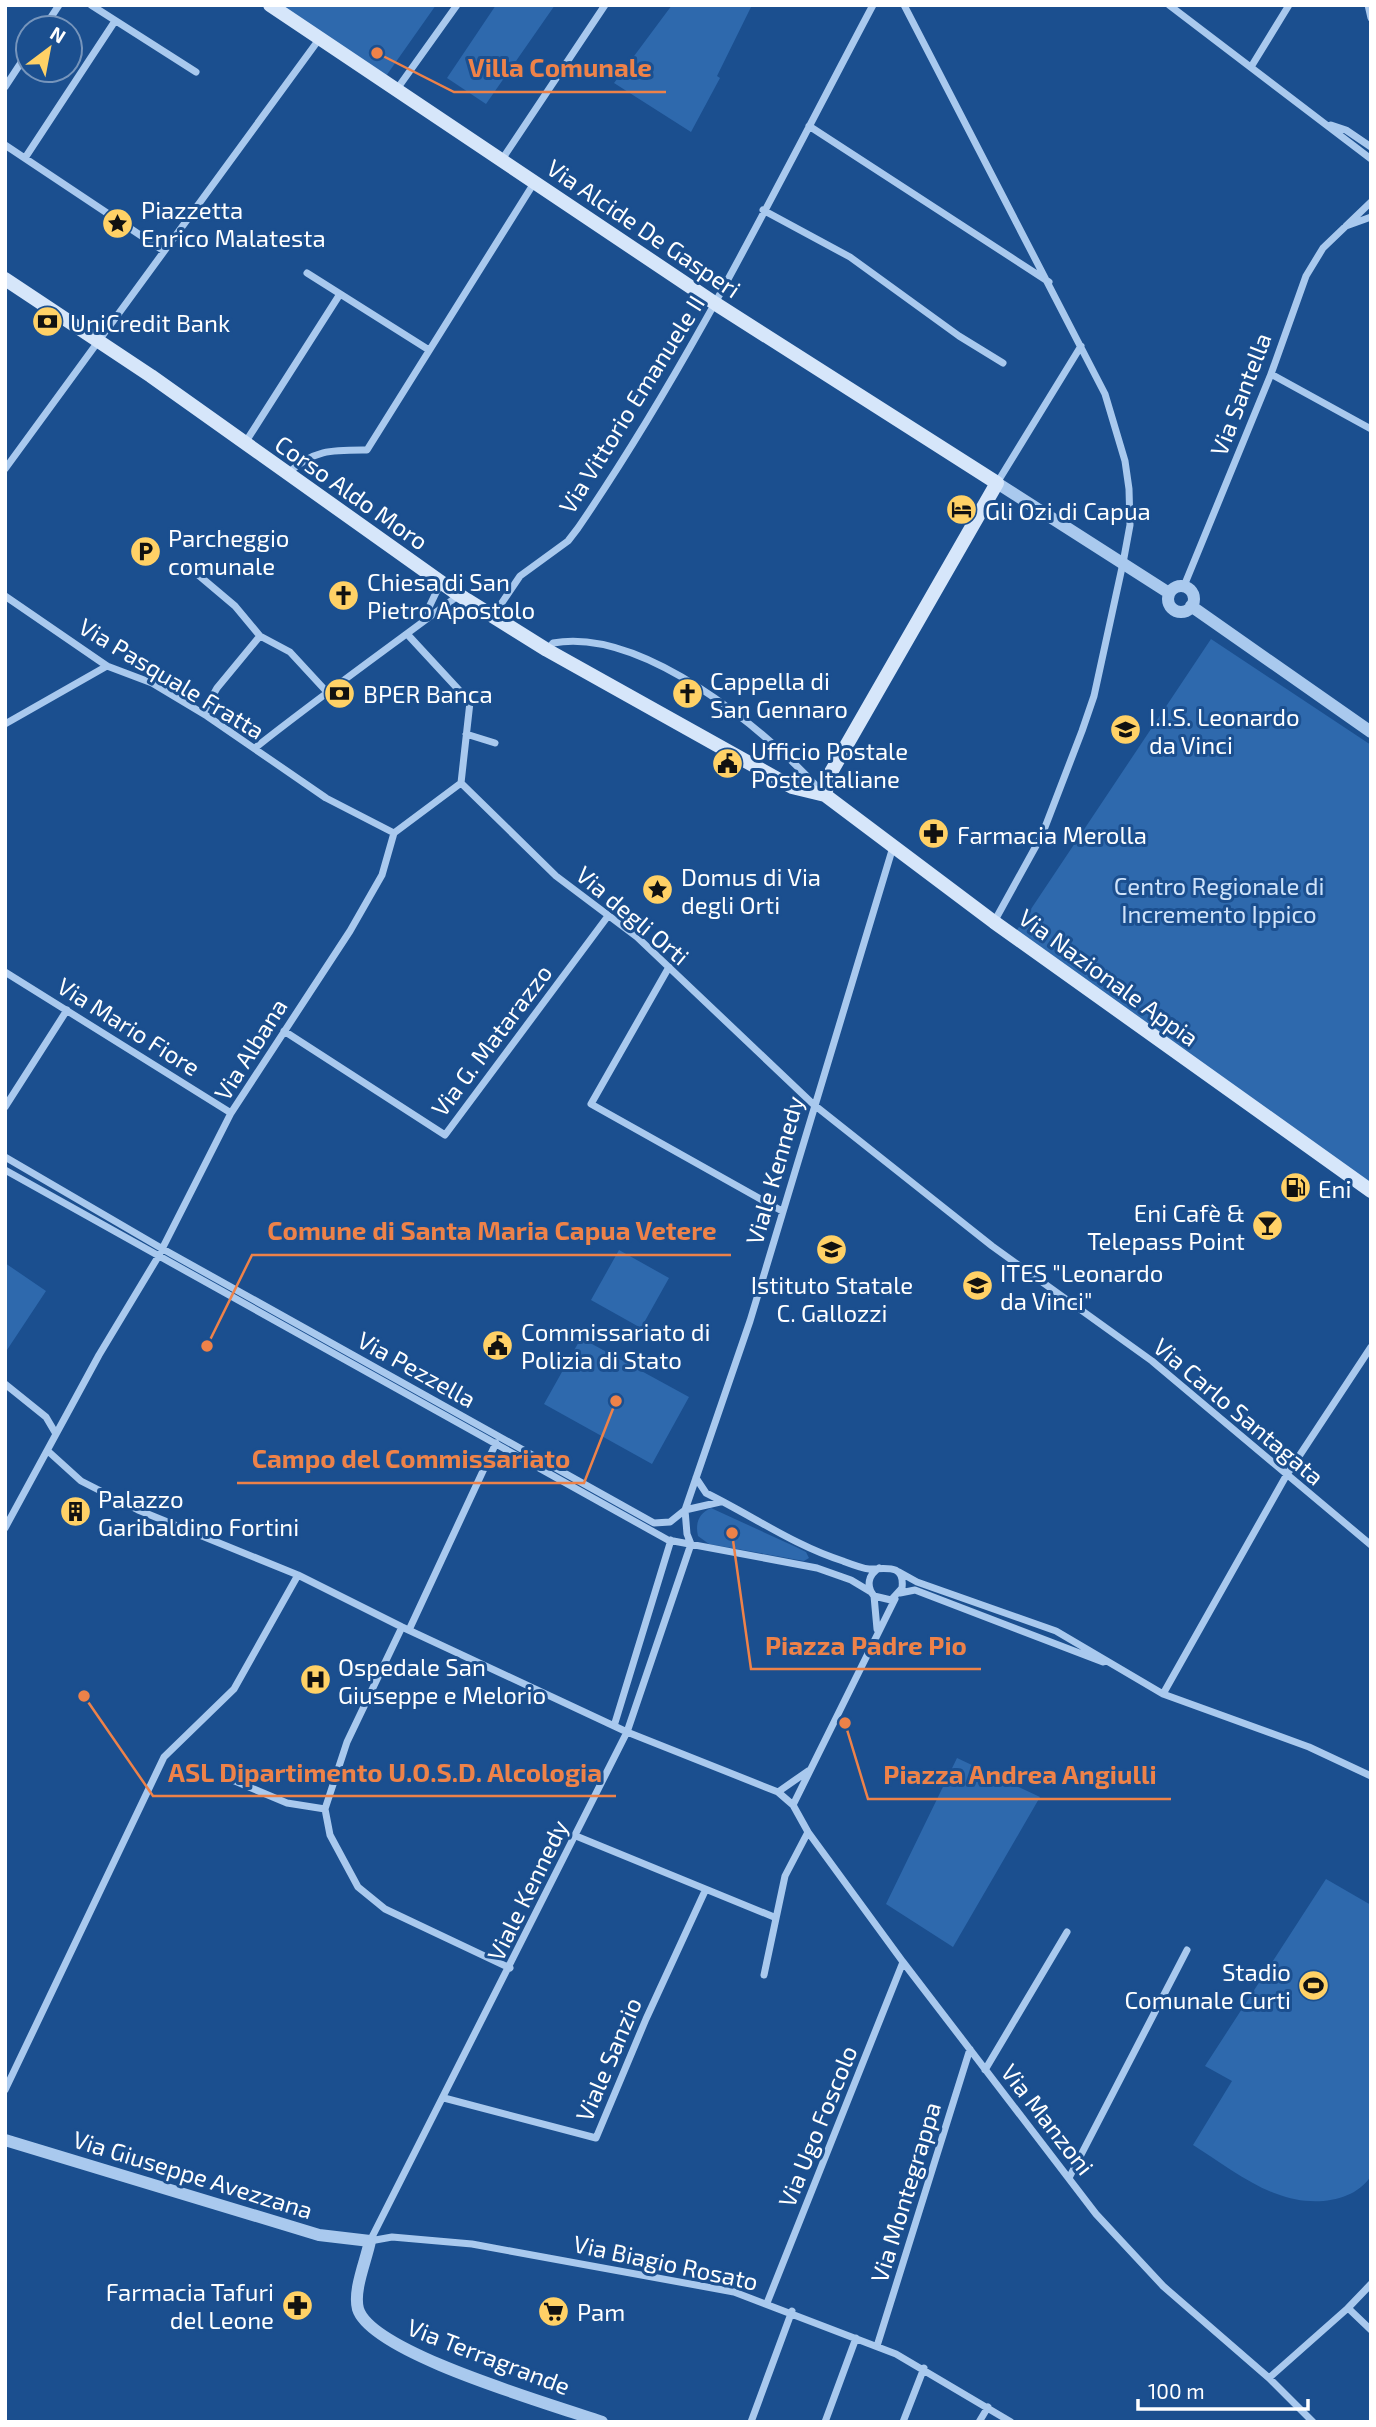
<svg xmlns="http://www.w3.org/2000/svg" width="1376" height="2427" font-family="'Exo 2',sans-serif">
<rect width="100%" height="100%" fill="#1b4f8f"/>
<!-- green -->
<path fill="#2e69ad" d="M 281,5 L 436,5 L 386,76 Z
M 496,5 L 555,5 L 486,104 L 447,78 Z
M 672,5 L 752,5 L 717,76 L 720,78 L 691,132 L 614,83 Z
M 1211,639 L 1371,745 L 1371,1191 L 1013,936 Z
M 619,1250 L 669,1278 L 641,1328 L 591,1300 Z
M 5,1263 L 46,1291 L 5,1353 Z
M 581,1338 L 689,1397 L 652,1464 L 544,1404 Z
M 711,1508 L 796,1547 L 806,1552 L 809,1558 L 804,1561 L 709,1544 L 698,1536 C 695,1523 699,1513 711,1508 Z
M 957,1758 L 1040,1797 L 953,1947 L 886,1904 Z
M 1326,1879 L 1371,1905 L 1371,2176 C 1352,2205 1307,2206 1277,2194 C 1248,2184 1219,2161 1193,2145 L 1232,2081 L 1205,2066 Z"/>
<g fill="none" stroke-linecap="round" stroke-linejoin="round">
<!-- minor -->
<path stroke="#a9c9ee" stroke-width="7" d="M 91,5 L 196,72
M 904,5 L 1105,394 L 1125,461 L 1129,489 L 1130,525 L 1123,563 L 1094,696 L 1082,731 L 1042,835 L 994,922
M 1169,5 L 1371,159
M 1368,5 L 1371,18
M 44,28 L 59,5
M 1251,67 L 1289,5
M 5,87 L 28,52
M 397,89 L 457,5
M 1331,125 L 1346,130 L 1371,147
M 809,126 L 1049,282
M 5,145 L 164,251
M 25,158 L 115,21
M 501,161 L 605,5
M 763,210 L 850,257 L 959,336 L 1003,363
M 1346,226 L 1371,217
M 307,273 L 429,350
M 1271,374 L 1371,429
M 245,443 L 340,294
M 5,469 L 320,38
M 288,473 C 315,449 332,450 367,450 L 534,183
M 997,483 L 1081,346
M 190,568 L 235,606 L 260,636
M 1184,586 L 1271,374 L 1306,276 L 1323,248 L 1371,202
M 5,596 L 107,666 L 152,683 L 207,716 L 326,798 L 394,833
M 493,616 L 520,576 L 568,541 L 578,528 C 691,363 779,182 873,5
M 422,622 L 441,582
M 547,650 L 553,643 C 642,627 765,729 822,792
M 203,713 L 217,688 L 260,636 L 290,652 L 326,691
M 5,724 L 107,666
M 466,734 L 495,743
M 255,748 C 322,695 391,646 459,595
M 461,783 L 556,876 L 637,937 L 813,1104 L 992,1246 L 1152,1361 L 1371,1545
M 669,967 L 591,1104 L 782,1211
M 5,972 L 231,1113
M 284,1031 L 445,1135 L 608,916
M 5,1107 L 67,1010
M 5,1157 L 161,1248 L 654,1523 L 670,1522 L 685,1510 L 750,1321 L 893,847
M 5,1170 L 668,1540 L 817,1568 L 851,1580 L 871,1592
M 5,1384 L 46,1417 L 56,1434
M 49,1452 L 81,1481 L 138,1510 L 298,1575 L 402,1627 L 627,1732 L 778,1792 L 793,1805 L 808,1832 L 903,1962 L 1096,2214 L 1163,2286 L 1269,2378 L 1313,2422
M 696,1478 L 706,1493 C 751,1515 795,1546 843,1561 C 851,1564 861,1568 869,1569 C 885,1569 905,1563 902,1588 L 891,1600 L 874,1596 C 866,1586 868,1575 879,1568
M 5,1528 L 99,1355 L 158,1257 L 231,1113 L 350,931 L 382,875 L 394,833 L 461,783 L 470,702 L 408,635
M 691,1544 L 687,1534 L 685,1510 L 720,1502
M 899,1572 L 917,1582 L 1056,1631 L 1163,1694 L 1309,1747 L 1371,1776
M 900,1593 L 915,1590 L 1103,1662
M 874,1596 L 877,1629
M 402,1627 L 347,1742 L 325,1809 L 330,1835 L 358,1887 L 385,1909 L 510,1968
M 409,1630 L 496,1443
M 1163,1694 L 1286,1476 L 1371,1347
M 614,1726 L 671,1540
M 230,1779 L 287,1803 L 325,1809
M 778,1792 L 808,1771
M 793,1805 L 895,1599
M 576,1836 L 774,1917
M 764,1975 L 785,1876 L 808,1832
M 985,2070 L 1067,1932
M 5,2090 L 164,1757 L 234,1689 L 298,1575
M 444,2098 L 596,2138 L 646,2019 L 705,1891
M 1069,2178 L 1187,1950
M 370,2241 L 627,1732 L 691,1544
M 370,2241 L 392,2237 L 472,2244 L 734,2292 L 896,2354 L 1011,2422
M 767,2303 L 903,1962
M 1348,2308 L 1371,2330
M 877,2346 L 970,2049
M 1269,2378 L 1348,2308 L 1371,2284
M 751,2422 L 792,2311
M 825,2422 L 856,2338
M 903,2422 L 924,2368
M 979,2422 L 988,2407"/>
<!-- tertiary -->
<path stroke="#a9c9ee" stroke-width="12" d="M 997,483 L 1169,593
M1168 599a13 13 0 1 1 26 0a13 13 0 1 1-26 0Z
M 1191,606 L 1371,732
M 5,2140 L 319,2235 L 370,2241 C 366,2261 353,2290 358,2309 C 372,2354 555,2405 602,2422"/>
<!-- secondary -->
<path stroke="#d6e6fa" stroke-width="14" d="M 270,5 L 716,304 L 997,483 L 830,774 L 825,795
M 5,279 L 151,376 L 459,595 L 547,650 L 792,787 L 825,795 L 994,922 L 1371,1191"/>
</g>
<!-- icons -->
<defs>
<symbol id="sight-disc" viewBox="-11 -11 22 22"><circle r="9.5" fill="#ffd166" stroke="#1b4f8f"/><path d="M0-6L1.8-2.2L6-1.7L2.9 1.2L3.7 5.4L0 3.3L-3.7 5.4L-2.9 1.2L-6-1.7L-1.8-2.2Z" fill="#111"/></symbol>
<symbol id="bank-disc" viewBox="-11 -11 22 22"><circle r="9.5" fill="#ffd166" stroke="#1b4f8f"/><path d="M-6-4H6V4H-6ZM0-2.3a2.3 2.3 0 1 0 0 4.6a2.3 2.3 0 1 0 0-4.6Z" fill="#111"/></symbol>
<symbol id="hotel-disc" viewBox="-11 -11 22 22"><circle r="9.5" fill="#ffd166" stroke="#1b4f8f"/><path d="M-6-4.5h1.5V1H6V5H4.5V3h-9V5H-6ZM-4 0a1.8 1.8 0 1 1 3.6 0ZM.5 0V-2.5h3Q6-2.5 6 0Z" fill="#111"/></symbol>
<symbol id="parking-disc" viewBox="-11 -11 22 22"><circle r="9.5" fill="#ffd166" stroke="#1b4f8f"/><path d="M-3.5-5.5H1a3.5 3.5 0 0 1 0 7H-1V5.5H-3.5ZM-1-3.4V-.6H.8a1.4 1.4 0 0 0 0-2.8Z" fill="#111"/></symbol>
<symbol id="church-disc" viewBox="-11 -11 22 22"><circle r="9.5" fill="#ffd166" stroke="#1b4f8f"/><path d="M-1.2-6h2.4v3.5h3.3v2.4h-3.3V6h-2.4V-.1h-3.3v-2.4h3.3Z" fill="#111"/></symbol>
<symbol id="school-disc" viewBox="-11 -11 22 22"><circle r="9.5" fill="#ffd166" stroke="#1b4f8f"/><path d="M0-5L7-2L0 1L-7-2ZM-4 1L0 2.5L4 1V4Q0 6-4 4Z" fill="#111"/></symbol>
<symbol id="civic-disc" viewBox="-11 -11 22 22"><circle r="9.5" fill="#ffd166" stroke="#1b4f8f"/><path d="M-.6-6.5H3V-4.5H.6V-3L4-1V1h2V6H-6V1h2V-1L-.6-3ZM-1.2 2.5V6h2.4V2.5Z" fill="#111"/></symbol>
<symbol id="pharmacy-disc" viewBox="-11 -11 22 22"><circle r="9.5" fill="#ffd166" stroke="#1b4f8f"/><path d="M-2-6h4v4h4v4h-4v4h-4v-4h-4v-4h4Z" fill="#111"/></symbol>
<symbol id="fuel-disc" viewBox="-11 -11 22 22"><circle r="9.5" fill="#ffd166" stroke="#1b4f8f"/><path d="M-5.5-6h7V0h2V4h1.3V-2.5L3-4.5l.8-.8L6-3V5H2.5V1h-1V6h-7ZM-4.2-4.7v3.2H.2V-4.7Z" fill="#111"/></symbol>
<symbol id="bar-disc" viewBox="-11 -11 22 22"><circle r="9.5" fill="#ffd166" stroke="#1b4f8f"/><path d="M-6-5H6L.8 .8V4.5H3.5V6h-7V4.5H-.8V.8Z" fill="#111"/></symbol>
<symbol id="building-disc" viewBox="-11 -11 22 22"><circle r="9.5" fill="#ffd166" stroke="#1b4f8f"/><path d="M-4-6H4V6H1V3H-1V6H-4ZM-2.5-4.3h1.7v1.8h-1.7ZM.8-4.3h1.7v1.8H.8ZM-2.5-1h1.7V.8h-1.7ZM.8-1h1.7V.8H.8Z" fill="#111"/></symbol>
<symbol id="hospital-disc" viewBox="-11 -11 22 22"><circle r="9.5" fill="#ffd166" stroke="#1b4f8f"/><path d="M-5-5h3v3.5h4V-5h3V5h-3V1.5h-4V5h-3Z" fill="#111"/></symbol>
<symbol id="stadium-disc" viewBox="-11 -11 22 22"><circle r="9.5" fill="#ffd166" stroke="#1b4f8f"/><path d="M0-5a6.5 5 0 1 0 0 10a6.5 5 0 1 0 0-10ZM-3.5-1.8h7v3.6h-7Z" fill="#111"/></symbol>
<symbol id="supermarket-disc" viewBox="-11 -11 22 22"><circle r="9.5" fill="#ffd166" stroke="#1b4f8f"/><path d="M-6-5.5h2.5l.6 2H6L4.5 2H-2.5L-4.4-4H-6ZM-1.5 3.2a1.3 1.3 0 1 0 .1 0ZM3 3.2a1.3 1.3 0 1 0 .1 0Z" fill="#111"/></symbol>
</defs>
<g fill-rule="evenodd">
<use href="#sight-disc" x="100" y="206" width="35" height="35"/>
<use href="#bank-disc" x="30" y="304" width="35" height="35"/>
<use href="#hotel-disc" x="944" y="492" width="35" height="35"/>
<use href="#parking-disc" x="128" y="534" width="35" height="35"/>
<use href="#church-disc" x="326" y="578" width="35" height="35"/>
<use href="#bank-disc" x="322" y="676" width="35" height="35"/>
<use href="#church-disc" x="670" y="676" width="35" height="35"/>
<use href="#school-disc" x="1108" y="712" width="35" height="35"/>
<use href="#civic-disc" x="710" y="746" width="35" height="35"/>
<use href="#pharmacy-disc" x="916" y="816" width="35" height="35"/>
<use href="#sight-disc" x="640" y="872" width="35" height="35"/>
<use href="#fuel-disc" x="1278" y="1170" width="35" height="35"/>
<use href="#bar-disc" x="1250" y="1208" width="35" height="35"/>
<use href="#school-disc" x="814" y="1232" width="35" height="35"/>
<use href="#school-disc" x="960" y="1268" width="35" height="35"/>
<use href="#civic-disc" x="480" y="1328" width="35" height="35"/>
<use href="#building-disc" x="58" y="1494" width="35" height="35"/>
<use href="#hospital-disc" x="298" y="1662" width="35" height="35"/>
<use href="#stadium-disc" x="1296" y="1968" width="35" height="35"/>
<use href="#pharmacy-disc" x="280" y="2288" width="35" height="35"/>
<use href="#supermarket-disc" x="536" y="2294" width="35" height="35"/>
</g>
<g text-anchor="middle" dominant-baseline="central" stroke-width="6" stroke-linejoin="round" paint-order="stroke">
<!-- poi labels -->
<g font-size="24" fill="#fff" stroke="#1b4f8f" text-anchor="start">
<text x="141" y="209">Piazzetta<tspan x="141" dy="28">Enrico Malatesta</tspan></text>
<text x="70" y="322">UniCredit Bank</text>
<text x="985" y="510">Gli Ozi di Capua</text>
<text x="168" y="537">Parcheggio<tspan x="168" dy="28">comunale</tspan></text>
<text x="367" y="581">Chiesa di San<tspan x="367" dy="28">Pietro Apostolo</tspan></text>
<text x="710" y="680">Cappella di<tspan x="710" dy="28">San Gennaro</tspan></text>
<text x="363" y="693">BPER Banca</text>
<text x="1149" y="716">I.I.S. Leonardo<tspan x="1149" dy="28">da Vinci</tspan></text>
<text x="751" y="750">Ufficio Postale<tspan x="751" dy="28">Poste Italiane</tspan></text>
<text x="957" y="834">Farmacia Merolla</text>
<text x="681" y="876">Domus di Via<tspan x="681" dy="28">degli Orti</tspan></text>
<text x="1318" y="1188">Eni</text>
<text x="1245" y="1212" text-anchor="end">Eni Cafè &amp;<tspan x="1245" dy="28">Telepass Point</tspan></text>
<text x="1000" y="1272">ITES "Leonardo<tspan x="1000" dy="28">da Vinci"</tspan></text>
<text x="832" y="1284" text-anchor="middle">Istituto Statale<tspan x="832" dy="28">C. Gallozzi</tspan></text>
<text x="521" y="1331">Commissariato di<tspan x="521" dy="28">Polizia di Stato</tspan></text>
<text x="98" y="1498">Palazzo<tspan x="98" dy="28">Garibaldino Fortini</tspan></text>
<text x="338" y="1666">Ospedale San<tspan x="338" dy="28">Giuseppe e Melorio</tspan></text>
<text x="1291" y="1971" text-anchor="end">Stadio<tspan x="1291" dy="28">Comunale Curti</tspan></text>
<text x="274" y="2291" text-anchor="end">Farmacia Tafuri<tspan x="274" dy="28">del Leone</tspan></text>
<text x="577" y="2311">Pam</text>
</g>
<!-- street labels -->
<g font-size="24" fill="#fff" stroke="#1b4f8f">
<text transform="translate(644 228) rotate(34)">Via Alcide De Gasperi</text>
<text transform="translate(1240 394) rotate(-69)">Via Santella</text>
<text transform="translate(631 404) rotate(-58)">Via Vittorio Emanuele II</text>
<text transform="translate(352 492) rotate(35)">Corso Aldo Moro</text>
<text transform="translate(172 678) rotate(31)">Via Pasquale Fratta</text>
<text transform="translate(633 915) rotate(40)">Via degli Orti</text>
<text transform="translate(1109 977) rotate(36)">Via Nazionale Appia</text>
<text transform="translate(129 1026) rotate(32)">Via Mario Fiore</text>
<text transform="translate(491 1040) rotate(-53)">Via G. Matarazzo</text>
<text transform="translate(250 1049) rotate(-58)">Via Albana</text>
<text transform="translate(774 1170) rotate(-74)">Viale Kennedy</text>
<text transform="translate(417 1369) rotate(29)">Via Pezzella</text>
<text transform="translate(1239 1411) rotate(40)">Via Carlo Santagata</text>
<text transform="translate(527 1890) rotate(-64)">Viale Kennedy</text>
<text transform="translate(608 2059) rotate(-67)">Viale Sanzio</text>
<text transform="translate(1048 2119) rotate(52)">Via Manzoni</text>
<text transform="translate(817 2126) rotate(-68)">Via Ugo Foscolo</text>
<text transform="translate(193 2174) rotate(17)">Via Giuseppe Avezzana</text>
<text transform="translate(905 2192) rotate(-73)">Via Montegrappa</text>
<text transform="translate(666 2262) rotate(12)">Via Biagio Rosato</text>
<text transform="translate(489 2356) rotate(21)">Via Terragrande</text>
</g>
<!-- park labels -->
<g font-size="24" fill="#cfe3fa" stroke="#1b4f8f">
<text x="1219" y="885">Centro Regionale di<tspan x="1219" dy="28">Incremento Ippico</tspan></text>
</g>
</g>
<!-- callouts -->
<path fill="none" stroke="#ee8249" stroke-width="2.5" d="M377 53L454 92H666M207 1346L252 1255H731M616 1401L584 1483H237M732 1533L751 1669H981M84 1696L153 1796H616M845 1723L868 1799H1171"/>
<g fill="#ee8249" stroke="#1b4f8f" stroke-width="2.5">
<circle cx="377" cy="53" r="7"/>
<circle cx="207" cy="1346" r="7"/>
<circle cx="616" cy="1401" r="7"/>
<circle cx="732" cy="1533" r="7"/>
<circle cx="84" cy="1696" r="7"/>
<circle cx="845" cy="1723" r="7"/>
</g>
<g font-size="26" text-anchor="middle" font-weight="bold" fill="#ee8249" stroke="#1b4f8f" stroke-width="6" stroke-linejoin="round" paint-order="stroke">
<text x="560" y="77">Villa Comunale</text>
<text x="492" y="1240">Comune di Santa Maria Capua Vetere</text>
<text x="411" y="1468">Campo del Commissariato</text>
<text x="866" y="1655">Piazza Padre Pio</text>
<text x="385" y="1782">ASL Dipartimento U.O.S.D. Alcologia</text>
<text x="1020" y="1784">Piazza Andrea Angiulli</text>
</g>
<!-- border -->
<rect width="1376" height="2427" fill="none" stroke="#ffffff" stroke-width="14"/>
<!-- north arrow -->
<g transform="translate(49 49) rotate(32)"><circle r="33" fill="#1b4f8f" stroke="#7695bc" stroke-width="2"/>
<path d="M0-5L12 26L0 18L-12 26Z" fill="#ffd166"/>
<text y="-10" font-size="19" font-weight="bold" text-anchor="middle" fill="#ffffff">N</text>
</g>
<!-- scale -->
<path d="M1138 2399v10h170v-10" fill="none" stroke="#ffffff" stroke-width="3.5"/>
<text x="1148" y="2399" font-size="21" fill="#ffffff" stroke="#1b4f8f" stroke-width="5" paint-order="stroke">100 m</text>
</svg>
